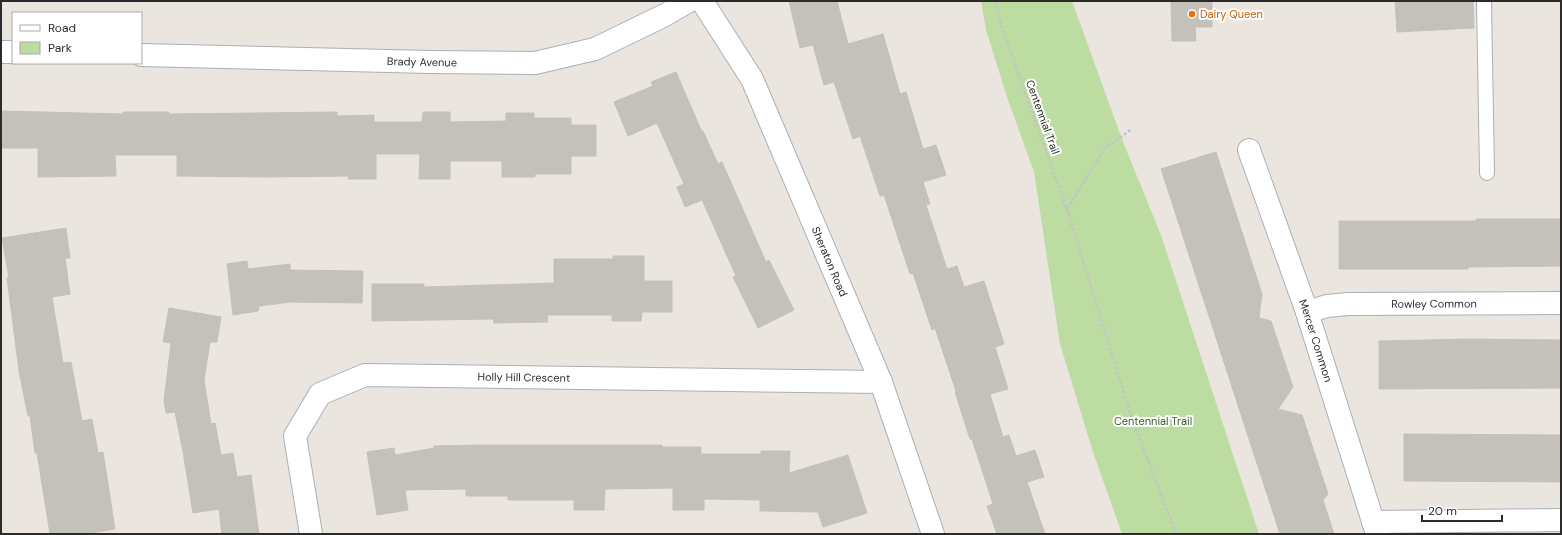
<svg xmlns="http://www.w3.org/2000/svg" width="1562" height="535" font-family="'DM Sans',sans-serif">
<rect width="100%" height="100%" fill="#ebe5df"/>
<!-- green -->
<path fill="#bcdca1" d="M 981,1 L 1072,1 L 1123,142 L 1161,235 L 1259,534 L 1122,534 L 1093,452 L 1060,344 L 1034,172 L 1008,100 L 986,30 Z"/>
<!-- building -->
<path fill="#c4c0ba" stroke="#c7c0b9" d="M 789,1 L 837,1 L 848,44 L 883,34 L 900,94 L 906,92 L 923,149 L 936,145 L 946,175 L 923,182 L 930,204 L 926,205 L 947,269 L 957,266 L 964,287 L 984,281 L 999,328 L 1004,344 L 995,347 L 1008,389 L 990,394 L 1003,437 L 1009,435 L 1016,456 L 1035,450 L 1044,477 L 1027,482 L 1045,534 L 997,534 L 987,506 L 993,504 L 972,439 L 970,439 L 955,392 L 956,391 L 935,328 L 932,330 L 913,273 L 910,274 L 884,195 L 880,196 L 860,136 L 853,139 L 834,82 L 824,85 L 813,45 L 800,48 Z
M 1171,1 L 1212,1 L 1212,27 L 1195,27 L 1196,41 L 1172,41 Z
M 1395,1 L 1473,1 L 1474,28 L 1397,32 Z
M 676,72 L 702,132 L 703,131 L 718,164 L 722,162 L 766,262 L 769,260 L 794,310 L 758,328 L 733,277 L 736,276 L 702,200 L 685,207 L 677,187 L 684,184 L 657,123 L 628,136 L 614,102 L 653,86 L 651,82 Z
M 1,111 L 123,114 L 123,112 L 169,112 L 169,114 L 337,112 L 337,116 L 374,115 L 374,122 L 422,122 L 423,112 L 450,112 L 450,122 L 506,121 L 506,113 L 534,113 L 534,118 L 571,118 L 571,125 L 596,125 L 596,156 L 571,156 L 571,174 L 535,174 L 535,177 L 502,177 L 502,161 L 450,161 L 450,179 L 419,179 L 420,154 L 376,154 L 376,179 L 348,179 L 349,176 L 268,177 L 177,176 L 177,155 L 115,155 L 116,176 L 38,177 L 38,148 L 1,148 Z
M 1216,152 L 1262,294 L 1259,318 L 1271,321 L 1293,387 L 1278,409 L 1302,415 L 1328,494 L 1323,500 L 1334,534 L 1280,534 L 1161,169 Z
M 1476,219 L 1561,219 L 1561,266 L 1468,267 L 1468,269 L 1339,269 L 1339,221 L 1476,221 Z
M 66,228 L 70,258 L 65,258 L 70,294 L 52,297 L 63,363 L 71,362 L 82,421 L 92,419 L 98,453 L 103,452 L 115,529 L 84,534 L 50,534 L 37,453 L 35,453 L 30,416 L 28,416 L 19,371 L 7,278 L 9,278 L 2,238 Z
M 613,256 L 644,256 L 644,281 L 672,281 L 672,312 L 642,312 L 641,321 L 612,321 L 612,315 L 547,315 L 548,322 L 494,323 L 493,319 L 372,321 L 372,284 L 424,284 L 424,287 L 554,283 L 554,259 L 613,259 Z
M 247,261 L 248,269 L 290,264 L 290,270 L 363,271 L 362,303 L 291,302 L 259,306 L 258,311 L 233,315 L 227,264 Z
M 169,308 L 221,317 L 217,342 L 210,342 L 204,380 L 211,424 L 215,423 L 221,455 L 233,453 L 237,477 L 251,475 L 259,534 L 222,534 L 219,509 L 193,513 L 183,452 L 175,412 L 166,413 L 164,401 L 171,343 L 163,342 Z
M 1470,339 L 1561,340 L 1561,388 L 1379,389 L 1379,341 Z
M 1404,434 L 1561,435 L 1561,482 L 1404,481 Z
M 481,445 L 662,445 L 662,447 L 701,447 L 701,454 L 761,454 L 761,451 L 790,451 L 789,473 L 848,455 L 867,513 L 823,527 L 818,512 L 760,511 L 760,500 L 704,499 L 704,510 L 673,510 L 673,488 L 605,489 L 604,510 L 574,510 L 574,500 L 508,500 L 508,496 L 466,496 L 466,489 L 405,490 L 408,510 L 377,515 L 367,452 L 394,448 L 395,455 L 434,448 L 434,446 Z"/>
<g fill="none" stroke-linecap="round" stroke-linejoin="round">
<defs>
<path id="service" d="M 1484,1 L 1487,173"/>
<g id="minor">
<path id="s1" d="M 702,1 L 752,79 L 881,382 L 933,534"/>
<path d="M 1,52 L 13,52"/>
<path id="s2" d="M 141,55 L 430,62 L 535,63 L 595,49 L 665,15 L 689,1"/>
<path id="s3" d="M 1249,150 L 1307,312 L 1377,534"/>
<path id="s4" d="M 1307,312 L 1327,306 L 1348,304 L 1561,303"/>
<path d="M 1373,522 L 1561,520"/>
<path id="s5" d="M 311,534 L 295,436 L 320,394 L 365,375 L 881,382"/>
</g>
</defs>
<!-- service casing -->
<use href="#service" stroke="#abafb6" stroke-width="16"/>
<!-- minor casing -->
<use href="#minor" stroke="#abafb6" stroke-width="24"/>
<!-- path -->
<path stroke="#c4c4c4" stroke-width="2.5" stroke-dasharray="3 2" stroke-linecap="butt" d="M 996,1 L 999,19 L 1070,219 L 1132,419 L 1176,534
M 1067,209 L 1104,149 L 1132,129"/>
<!-- service -->
<use href="#service" stroke="#fff" stroke-width="14"/>
<!-- minor -->
<use href="#minor" stroke="#fff" stroke-width="22"/>
</g>
<!-- markers -->
<circle fill="#e8710a" stroke="#fff" stroke-width="1.5" cx="1192" cy="14" r="4"/>
<g text-anchor="middle" dominant-baseline="central" stroke-width="4" stroke-linejoin="round" paint-order="stroke">
<!-- food labels -->
<g font-size="11" fill="#c56008" stroke="#fff" text-anchor="start">
<text x="1200" y="14">Dairy Queen</text>
</g>
<!-- street labels -->
<g font-size="11" fill="#2b2b2b" stroke="#fff">
<text stroke="none"><textPath href="#s2" startOffset="281">Brady Avenue</textPath></text>
<text transform="translate(1043 117) rotate(70)">Centennial Trail</text>
<text stroke="none"><textPath href="#s1" startOffset="291">Sheraton Road</textPath></text>
<text stroke="none"><textPath href="#s4" startOffset="128">Rowley Common</textPath></text>
<text stroke="none"><textPath href="#s3" startOffset="202">Mercer Common</textPath></text>
<text stroke="none"><textPath href="#s5" startOffset="356">Holly Hill Crescent</textPath></text>
</g>
<!-- park labels -->
<g font-size="11" fill="#376122" stroke="#fff">
<text x="1153" y="421">Centennial Trail</text>
</g>
</g>
<!-- border -->
<rect width="1562" height="535" fill="none" stroke="#2b2b2b" stroke-width="4"/>
<!-- legend -->
<rect x="12" y="12" width="130" height="52" fill="#ffffff" stroke="#aaaaaa"/>
<rect x="20" y="25" width="20" height="6" fill="#ffffff" stroke="#aaaaaa"/>
<text x="48" y="32" font-size="12" fill="#2b2b2b">Road</text>
<rect x="20" y="42" width="20" height="12" fill="#bcdca1" stroke="#aaaaaa"/>
<text x="48" y="52" font-size="12" fill="#2b2b2b">Park</text>
<!-- scale -->
<path d="M1422 515v6h80v-6" fill="none" stroke="#2b2b2b" stroke-width="2"/>
<text x="1428" y="515" font-size="12" fill="#2b2b2b" stroke="#ffffff" stroke-width="3" paint-order="stroke">20 m</text>
</svg>
